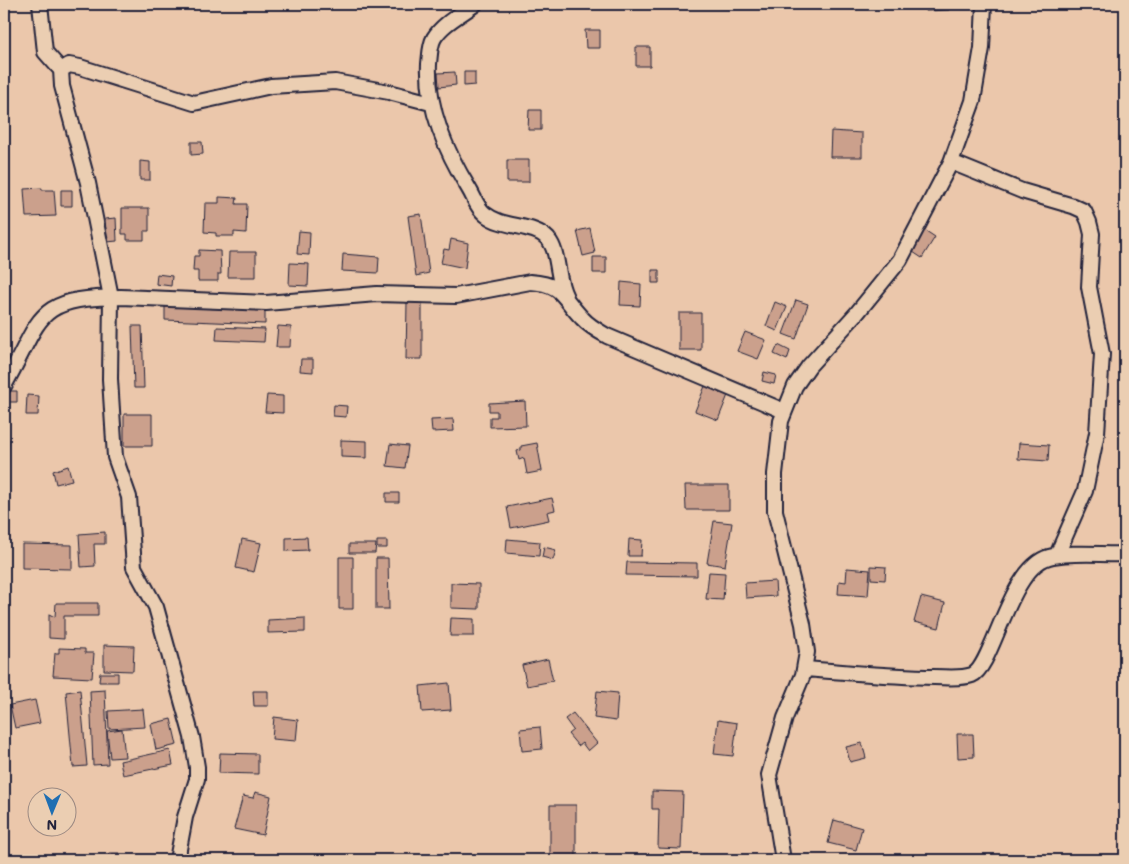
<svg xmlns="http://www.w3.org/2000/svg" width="1129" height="864" font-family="Mali,sans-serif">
<rect width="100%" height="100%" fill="#ebc7ab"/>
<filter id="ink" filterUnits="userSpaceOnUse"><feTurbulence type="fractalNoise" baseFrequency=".02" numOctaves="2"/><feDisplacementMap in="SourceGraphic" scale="10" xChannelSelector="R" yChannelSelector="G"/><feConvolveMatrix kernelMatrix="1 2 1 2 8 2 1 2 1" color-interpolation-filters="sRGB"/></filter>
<g filter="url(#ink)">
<!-- building -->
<path fill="#cba08c" stroke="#22223b" d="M 708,4 L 728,4 L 728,8 L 708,7 Z
M 926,4 L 949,4 L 949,10 L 926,11 Z
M 585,30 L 600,30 L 600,48 L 586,48 Z
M 636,47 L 650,47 L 650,66 L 636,66 Z
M 455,72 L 456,85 L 439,87 L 438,73 Z
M 464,72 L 475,72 L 475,85 L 464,86 Z
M 529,110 L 541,110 L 541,130 L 528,130 Z
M 831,131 L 862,133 L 862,157 L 830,157 Z
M 191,142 L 202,142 L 203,154 L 191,155 Z
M 507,160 L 529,160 L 529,182 L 507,182 Z
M 140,161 L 150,162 L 150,180 L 140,180 Z
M 42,188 L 42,190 L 54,190 L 56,216 L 26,217 L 24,189 Z
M 61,190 L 72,190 L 72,206 L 61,206 Z
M 219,197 L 237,198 L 236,204 L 247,204 L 246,233 L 234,232 L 234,236 L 216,236 L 216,233 L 204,232 L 205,203 L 219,203 Z
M 122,208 L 149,208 L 149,231 L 144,231 L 144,240 L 127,240 L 127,234 L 122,234 Z
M 421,214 L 429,273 L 416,276 L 408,216 Z
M 116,218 L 117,241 L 107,242 L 105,219 Z
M 590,228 L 595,253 L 583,256 L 577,231 Z
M 923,229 L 935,237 L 922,258 L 910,250 Z
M 299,231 L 310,232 L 309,255 L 297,254 Z
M 451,239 L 468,243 L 465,268 L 441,263 L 444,249 L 449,250 Z
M 199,250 L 220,251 L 221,274 L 218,274 L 218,281 L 198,281 L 198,271 L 193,271 L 194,256 L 199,256 Z
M 229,252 L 256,252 L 256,277 L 228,277 Z
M 343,254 L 379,257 L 378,273 L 342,271 Z
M 593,257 L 606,257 L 606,273 L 593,273 Z
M 290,263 L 309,264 L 308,286 L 289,285 Z
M 652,270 L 659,270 L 659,283 L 652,283 Z
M 157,274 L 172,276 L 171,286 L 156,284 Z
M 621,282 L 641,284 L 640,306 L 620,305 Z
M 796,300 L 808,304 L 796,339 L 783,334 Z
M 407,302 L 422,302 L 422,359 L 406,359 Z
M 775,302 L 787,307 L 777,331 L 766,326 Z
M 165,306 L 265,310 L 265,324 L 165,320 Z
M 679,313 L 701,313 L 701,350 L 679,350 Z
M 132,326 L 142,326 L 144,388 L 134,388 Z
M 278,326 L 291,327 L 290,347 L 276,347 Z
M 217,327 L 265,329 L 264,342 L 216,340 Z
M 745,332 L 766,340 L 758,359 L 737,351 Z
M 778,345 L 790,351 L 787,360 L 774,354 Z
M 301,359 L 313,359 L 313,372 L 300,371 Z
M 764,372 L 776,375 L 774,384 L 762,381 Z
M 705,386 L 728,395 L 718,420 L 695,411 Z
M 5,391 L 17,391 L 17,402 L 5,402 Z
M 27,395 L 39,396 L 38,415 L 26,415 Z
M 267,395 L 283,396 L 283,413 L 265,412 Z
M 525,401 L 526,426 L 490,427 L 490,417 L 497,417 L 497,411 L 489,411 L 489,403 Z
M 334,405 L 347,406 L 346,417 L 333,416 Z
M 124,414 L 152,414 L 152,446 L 124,446 Z
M 453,419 L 454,431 L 432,432 L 431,420 Z
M 4,439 L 9,439 L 7,484 L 4,484 Z
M 341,440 L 367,441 L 367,458 L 341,457 Z
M 537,443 L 542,471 L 527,474 L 524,458 L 519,460 L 517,451 L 521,450 L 521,446 Z
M 1019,443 L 1049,445 L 1048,461 L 1018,459 Z
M 390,444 L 408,446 L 405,468 L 387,466 Z
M 68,466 L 72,480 L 56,484 L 53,471 Z
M 685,485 L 729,485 L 729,510 L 686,510 Z
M 386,493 L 399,493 L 399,502 L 386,502 Z
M 552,498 L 555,510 L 547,512 L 549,520 L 511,528 L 507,507 Z
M 714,521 L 732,523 L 725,566 L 707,563 Z
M 105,532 L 105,544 L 94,544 L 95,566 L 81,567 L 79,534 Z
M 307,537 L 308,550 L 286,551 L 286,538 Z
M 242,539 L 261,543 L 254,572 L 236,568 Z
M 507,539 L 540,542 L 539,556 L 506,553 Z
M 629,539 L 642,540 L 641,556 L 628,556 Z
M 377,541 L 387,541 L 387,548 L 377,548 Z
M 22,544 L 72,545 L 72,569 L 22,568 Z
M 349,544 L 376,544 L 375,553 L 349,553 Z
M 544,547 L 556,550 L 553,560 L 542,557 Z
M 339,557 L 353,557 L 353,609 L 339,609 Z
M 376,558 L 388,558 L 389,609 L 376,609 Z
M 627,562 L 697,563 L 697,576 L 626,575 Z
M 871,566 L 886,567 L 885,580 L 871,579 Z
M 847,568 L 870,570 L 868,596 L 838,594 L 839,581 L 846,582 Z
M 709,572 L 725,573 L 723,600 L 706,599 Z
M 775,581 L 776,596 L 746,598 L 745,583 Z
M 451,583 L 479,584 L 479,609 L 451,608 Z
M 921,597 L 945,603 L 939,628 L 914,622 Z
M 56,603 L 98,603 L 98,616 L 64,616 L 64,639 L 49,638 L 49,614 L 55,617 Z
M 305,618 L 305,632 L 268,633 L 268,620 Z
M 451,618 L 474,619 L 474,636 L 450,636 Z
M 104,645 L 134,646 L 133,671 L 104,670 Z
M 59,648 L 85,649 L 85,653 L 94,653 L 92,678 L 53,676 L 55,653 L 59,653 Z
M 548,659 L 553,681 L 527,686 L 522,665 Z
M 100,673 L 118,673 L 118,682 L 99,682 Z
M 449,683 L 451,710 L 422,712 L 420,686 Z
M 80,690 L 87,766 L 73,767 L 66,692 Z
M 105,690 L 108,764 L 93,765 L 90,691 Z
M 253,691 L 268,691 L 268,706 L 254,706 Z
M 597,691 L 618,693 L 616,721 L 594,718 Z
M 35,700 L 40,723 L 15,728 L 10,705 Z
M 143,709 L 145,727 L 109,729 L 108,711 Z
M 573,713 L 597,743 L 588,751 L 582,743 L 578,746 L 568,734 L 573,730 L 565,719 Z
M 274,717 L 298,720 L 296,741 L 272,739 Z
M 171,719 L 177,745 L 156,750 L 151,724 Z
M 718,720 L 737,723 L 733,756 L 714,754 Z
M 540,727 L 542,749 L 522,751 L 520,729 Z
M 122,729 L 125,757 L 110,758 L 107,731 Z
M 957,734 L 973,734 L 974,757 L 958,758 Z
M 862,743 L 866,758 L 850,762 L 846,747 Z
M 170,750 L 173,765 L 123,775 L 120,761 Z
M 220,753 L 258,754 L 258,774 L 219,773 Z
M 652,791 L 683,792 L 681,849 L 658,848 L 659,809 L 652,809 Z
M 255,792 L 271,796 L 263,835 L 234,829 L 243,796 L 253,798 Z
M 550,805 L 576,805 L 576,859 L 550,859 Z
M 834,820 L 862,828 L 856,850 L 828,843 Z
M 109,853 L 119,853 L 120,860 L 109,860 Z"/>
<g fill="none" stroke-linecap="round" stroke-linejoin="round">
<defs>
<path id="street" d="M 40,4 L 45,52 L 61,70
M 475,4 C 462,14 443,23 434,38 C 430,45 430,55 429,64 C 427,109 446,151 469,189 C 474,197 477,208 485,214 C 503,229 533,223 548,239 C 560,253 556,280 566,297
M 951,162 L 1022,191 L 1073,206 L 1084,211 L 1089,222 L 1092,234 L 1089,287 L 1102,354 L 1097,433 L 1085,491 L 1057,555
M 4,386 C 43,318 32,298 121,297 L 266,303 L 377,294 L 456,296 L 530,282 C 564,284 562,298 582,318 C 589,326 598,331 607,336 L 784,411
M 805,669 C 848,672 891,677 934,677 C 946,677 961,679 972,675 C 993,667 1009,568 1049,557 C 1070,551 1103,555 1125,554
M 177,860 L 185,817 L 197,779 L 197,767 L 192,737 L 156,607 L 134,567 L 129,497 L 115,457 L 110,379 L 111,297 L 88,183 L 62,86 L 61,70 L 69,65 L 80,67 L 194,103 L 271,86 L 335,82 L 389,92 L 431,103
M 783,860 L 769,775 L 785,718 L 803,675 L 807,652 L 803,624 L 775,511 L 775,474 L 781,421 L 795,386 L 809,366 L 857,313 L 900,260 L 951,162 L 973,101 L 982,48 L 984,4"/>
</defs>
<!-- street casing -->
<use href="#street" stroke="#22223b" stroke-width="18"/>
<!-- street -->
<use href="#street" stroke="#ebceb2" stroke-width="14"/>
</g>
</g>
<!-- margin -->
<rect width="1129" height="864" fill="none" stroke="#ebceb2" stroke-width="20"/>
<rect x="10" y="10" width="1109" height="844" fill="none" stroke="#22223b" stroke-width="2" filter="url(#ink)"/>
<!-- north arrow -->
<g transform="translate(52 812) rotate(181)"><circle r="24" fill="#ebceb2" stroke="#9b8982"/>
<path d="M0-4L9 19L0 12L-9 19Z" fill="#1f6fb2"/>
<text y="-8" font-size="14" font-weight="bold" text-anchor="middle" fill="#22223b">N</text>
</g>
</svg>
